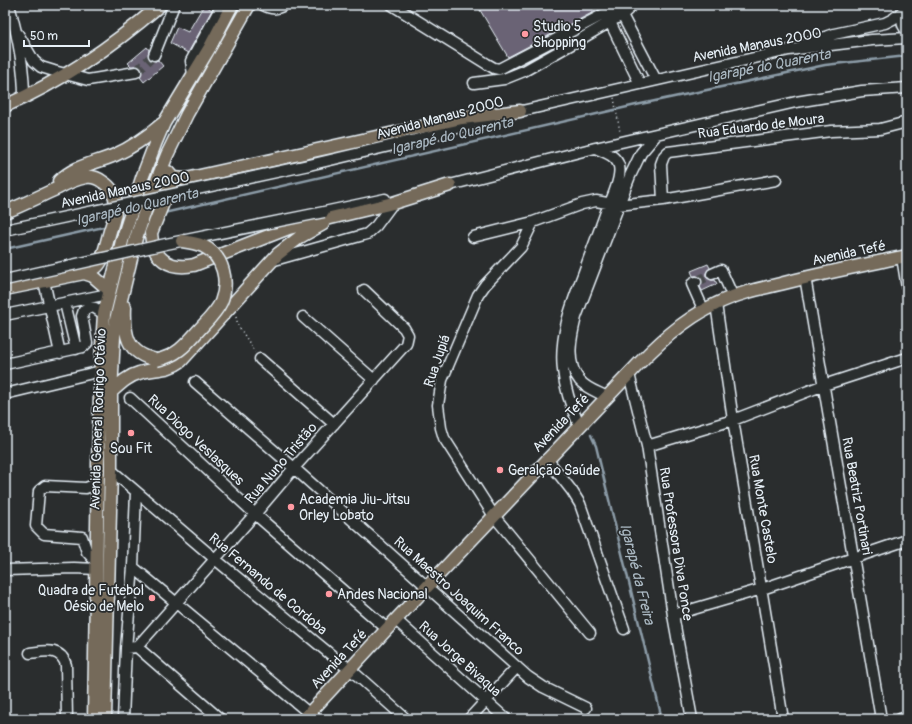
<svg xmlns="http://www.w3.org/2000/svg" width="912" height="724" font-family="Pangolin,sans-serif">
<rect width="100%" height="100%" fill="#2a2d2e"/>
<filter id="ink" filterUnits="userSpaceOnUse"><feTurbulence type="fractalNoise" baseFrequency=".025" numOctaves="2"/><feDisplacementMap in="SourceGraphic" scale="8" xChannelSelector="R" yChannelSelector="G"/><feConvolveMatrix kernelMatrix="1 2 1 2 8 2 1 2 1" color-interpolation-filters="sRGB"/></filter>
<g filter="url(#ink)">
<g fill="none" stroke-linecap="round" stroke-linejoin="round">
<!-- stream -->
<path stroke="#8d9da9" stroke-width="2.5" d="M 164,213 L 636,105 L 825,65 L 907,56
M 5,249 L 108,226
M 591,435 L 596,446 L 662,719"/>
</g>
<!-- building -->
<path fill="#6b6374" stroke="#e8f1f8" d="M 204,5 L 212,10 L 188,53 L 170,43 L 177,27 L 188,32 Z
M 477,5 L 607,5 L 508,57 Z
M 147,47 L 149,50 L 148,56 L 149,59 L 155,61 L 158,60 L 163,66 L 144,82 L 140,77 L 142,71 L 141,68 L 138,66 L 131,66 L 128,63 Z
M 708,264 L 710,268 L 706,273 L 706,277 L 711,280 L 715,280 L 717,284 L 702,291 L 700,287 L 702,283 L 702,279 L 697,276 L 693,276 L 691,271 Z"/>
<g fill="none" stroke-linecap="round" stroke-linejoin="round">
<!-- minor-tunnel -->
<path stroke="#464a4c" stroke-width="10" stroke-dasharray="10 5" stroke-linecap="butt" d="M 136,72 L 154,55
M 696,282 L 712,274"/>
<defs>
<path id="minor" d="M 9,5 C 18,36 24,65 24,97
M 263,5 C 271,9 276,10 284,5
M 392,5 L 487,64 L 494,68 L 499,69 L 610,11 L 619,5
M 901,13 L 903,25 L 907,32
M 622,15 L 656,80
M 610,22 L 640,84
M 18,34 L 34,61 L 41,67 L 54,71 L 88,80 L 136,72
M 803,45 L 834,34 L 885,23 L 893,19 L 907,8
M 154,55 L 174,5
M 193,74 L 191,61 L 222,5
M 474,83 L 504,79 L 524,71 L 579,40 L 622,15 L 632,6
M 513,113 L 789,50 L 872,40 L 907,38
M 309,165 L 415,140 L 493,118
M 442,187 L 595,148 L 796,102 L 862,91 L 907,88
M 663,200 L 661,164 L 664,156 L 668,152 L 831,131 L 880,129 L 907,122
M 324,212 L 385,199
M 533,222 L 521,247 L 485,285 L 478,295 L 442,380 L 438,405 L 441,428 L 444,438 L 494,516 L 590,633
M 473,237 L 533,222 L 582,204 L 596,201 L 618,205 L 663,200 L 776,180
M 902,257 L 907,288
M 271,261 L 367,234 L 376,226 L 393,203
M 712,274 L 721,270 L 733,297
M 805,277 L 881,719
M 44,281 L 60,353
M 696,282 L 692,284 L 704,311
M 65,303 L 76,349
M 716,304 L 733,420 L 783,719
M 5,315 L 108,294
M 303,317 L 374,380
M 260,359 L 334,424
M 5,364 L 83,347 L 87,343 L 82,316 L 84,310 L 89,307 L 95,308 L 104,314
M 629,374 L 647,446 L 673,615 L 692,719
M 195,382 L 294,468 L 528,677 L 543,687 L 586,708
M 5,394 L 101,371
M 607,397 C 598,392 587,389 580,381 C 565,363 571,337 576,317 L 630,176 L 641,153 L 657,134
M 130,398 L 255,514 L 387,629
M 579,425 C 571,407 565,390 563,370 C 559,335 572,304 584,272 C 591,252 599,232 606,212 C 611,201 622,178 619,166 C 616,155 604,152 595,148
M 647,446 L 733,420 L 824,385 L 907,358
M 547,459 L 572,491 L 580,504 L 624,629
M 111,470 L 215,559 L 341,663 L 350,669 L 406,719
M 97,563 L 87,552 L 82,537 L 44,534 L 36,526 L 39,491 L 45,486 L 86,488 L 98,483
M 133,567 L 316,719
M 5,570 L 74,568 L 97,569
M 673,615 L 762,589 L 907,540
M 396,620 L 506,719
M 137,647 L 220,719
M 126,648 L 137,647 L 255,514 L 294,468 L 406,344 L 408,335 L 404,328 L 364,290
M 30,653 C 45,651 61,647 66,665 L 67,719
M 123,719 L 126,648 L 133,567 L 136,492
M 469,719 L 517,667
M 900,719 L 907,717"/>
<path id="major" d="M 5,106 C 62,81 113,46 160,5
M 168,172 L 173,178 L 186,179 L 462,118 L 520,111
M 173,178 L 151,233 C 152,259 170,270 194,265 L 289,228 L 393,203 L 450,185
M 59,181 C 76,165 94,164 115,155 C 133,147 148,136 162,124
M 5,212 C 23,205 40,196 58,188 C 67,183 76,179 86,177 C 93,176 98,178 103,182 C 122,194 116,213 110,231 C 107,241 105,251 101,261 C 97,269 92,270 84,273
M 5,289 L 84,273 L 93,276 L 109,290
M 125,307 C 124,334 126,354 157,360
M 111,392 C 120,384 128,376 139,373 C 154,368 168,371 181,361 L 278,254 L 300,237 L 323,224
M 94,719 L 98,463 L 101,361 L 104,314 L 122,241 L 142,178 L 155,144 L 164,123 L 210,47 L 232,5
M 105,719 L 111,470 L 111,392 L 114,337 L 116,320 L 136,238 L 147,205 L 167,155 L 187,114 L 249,5
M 304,719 L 387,629 L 629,374 C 654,347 682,320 716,304 C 736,294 758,289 780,284 C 822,273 864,265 907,256"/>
</defs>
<!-- minor casing -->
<use href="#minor" stroke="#e8f1f8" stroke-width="13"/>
<!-- major casing -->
<use href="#major" stroke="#e8f1f8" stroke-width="15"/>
<!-- path -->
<path stroke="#e8f1f8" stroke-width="1.5" stroke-dasharray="1 3" stroke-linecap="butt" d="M 614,98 L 620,132
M 236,317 L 238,325 L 255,352"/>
<!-- minor -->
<use href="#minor" stroke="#2a2d2e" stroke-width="10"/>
<!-- major -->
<use href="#major" stroke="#746a5a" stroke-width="12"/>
<defs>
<path id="minor-bridge" d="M 5,230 L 309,165
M 5,280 L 166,244 L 324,212"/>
<path id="major-bridge" d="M 157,360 C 176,356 185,346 198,331 C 206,322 216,313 221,302 C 229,282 224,256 203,246 C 196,243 189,242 182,241"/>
</defs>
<!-- minor-bridge casing -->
<use href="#minor-bridge" stroke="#e8f1f8" stroke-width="13" stroke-linecap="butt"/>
<!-- major-bridge casing -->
<use href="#major-bridge" stroke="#e8f1f8" stroke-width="15" stroke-linecap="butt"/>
<!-- minor-bridge -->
<use href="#minor-bridge" stroke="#2a2d2e" stroke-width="10"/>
<!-- major-bridge -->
<use href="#major-bridge" stroke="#746a5a" stroke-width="12"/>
</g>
</g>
<!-- markers -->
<g fill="#ff9aa2" stroke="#2a2d2e" stroke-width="1.5">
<circle cx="525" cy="34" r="4"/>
<circle cx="131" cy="433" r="4"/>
<circle cx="500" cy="470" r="4"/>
<circle cx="291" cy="507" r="4"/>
<circle cx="329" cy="594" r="4"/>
<circle cx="152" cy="598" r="4"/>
</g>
<g text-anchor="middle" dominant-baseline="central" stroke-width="3.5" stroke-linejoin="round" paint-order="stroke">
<!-- poi labels -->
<g font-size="14" fill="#e8f1f8" stroke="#2a2d2e" text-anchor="start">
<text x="533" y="26">Studio 5<tspan x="533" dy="16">Shopping</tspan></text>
<text x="131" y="448" text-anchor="middle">Sou Fit</text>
<text x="508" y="470">Geralção Saúde</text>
<text x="299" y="499">Academia Jiu-Jitsu<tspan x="299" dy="16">Orley Lobato</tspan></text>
<text x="144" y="590" text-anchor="end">Quadra de Futebol<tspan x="144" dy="16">Oésio de Melo</tspan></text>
<text x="337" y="594">Andes Nacional</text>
</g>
<!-- street labels -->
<g font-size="14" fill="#e8f1f8" stroke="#2a2d2e">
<text transform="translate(757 45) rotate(-11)">Avenida Manaus 2000</text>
<text transform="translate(440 118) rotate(-15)">Avenida Manaus 2000</text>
<text transform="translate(761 126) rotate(-7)">Rua Eduardo de Moura</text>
<text transform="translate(125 190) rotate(-12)">Avenida Manaus 2000</text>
<text transform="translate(849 253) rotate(-12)">Avenida Tefé</text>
<text transform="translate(437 361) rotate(-71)">Rua Jupiá</text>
<text transform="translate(98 419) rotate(-88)">Avenida General Rodrigo Otávio</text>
<text transform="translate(561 423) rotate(-46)">Avenida Tefé</text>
<text transform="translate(196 440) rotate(43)">Rua Diogo Veslasques</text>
<text transform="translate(281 463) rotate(-49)">Rua Nuno Tristão</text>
<text transform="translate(857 496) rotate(80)">Rua Beatriz Portinari</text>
<text transform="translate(763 509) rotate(80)">Rua Monte Castelo</text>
<text transform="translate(676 544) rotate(81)">Rua Professora Diva Ponce</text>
<text transform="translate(268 584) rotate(40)">Rua Fernando de Cordoba</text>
<text transform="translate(459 596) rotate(42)">Rua Maestro Joaquim Franco</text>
<text transform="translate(339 659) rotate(-47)">Avenida Tefé</text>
<text transform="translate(460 659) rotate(42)">Rua Jorge Bivaqua</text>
</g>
<!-- water labels -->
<g font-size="15" font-style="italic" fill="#abb9c3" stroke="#2a2d2e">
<text transform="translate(769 66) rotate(-11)">Igarapé do Quarenta</text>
<text transform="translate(452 136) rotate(-13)">Igarapé do Quarenta</text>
<text transform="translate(137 207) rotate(-13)">Igarapé do Quarenta</text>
<text transform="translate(637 574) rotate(76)">Igarapé da Freira</text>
</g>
</g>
<!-- margin -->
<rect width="912" height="724" fill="none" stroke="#2a2d2e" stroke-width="20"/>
<rect x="10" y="10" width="892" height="704" fill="none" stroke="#e8f1f8" stroke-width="1.5" filter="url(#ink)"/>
<!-- scale -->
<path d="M24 40v6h65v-6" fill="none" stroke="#e8f1f8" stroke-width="2"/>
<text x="30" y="40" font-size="12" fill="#e8f1f8" stroke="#2a2d2e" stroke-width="3" paint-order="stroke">50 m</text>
</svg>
